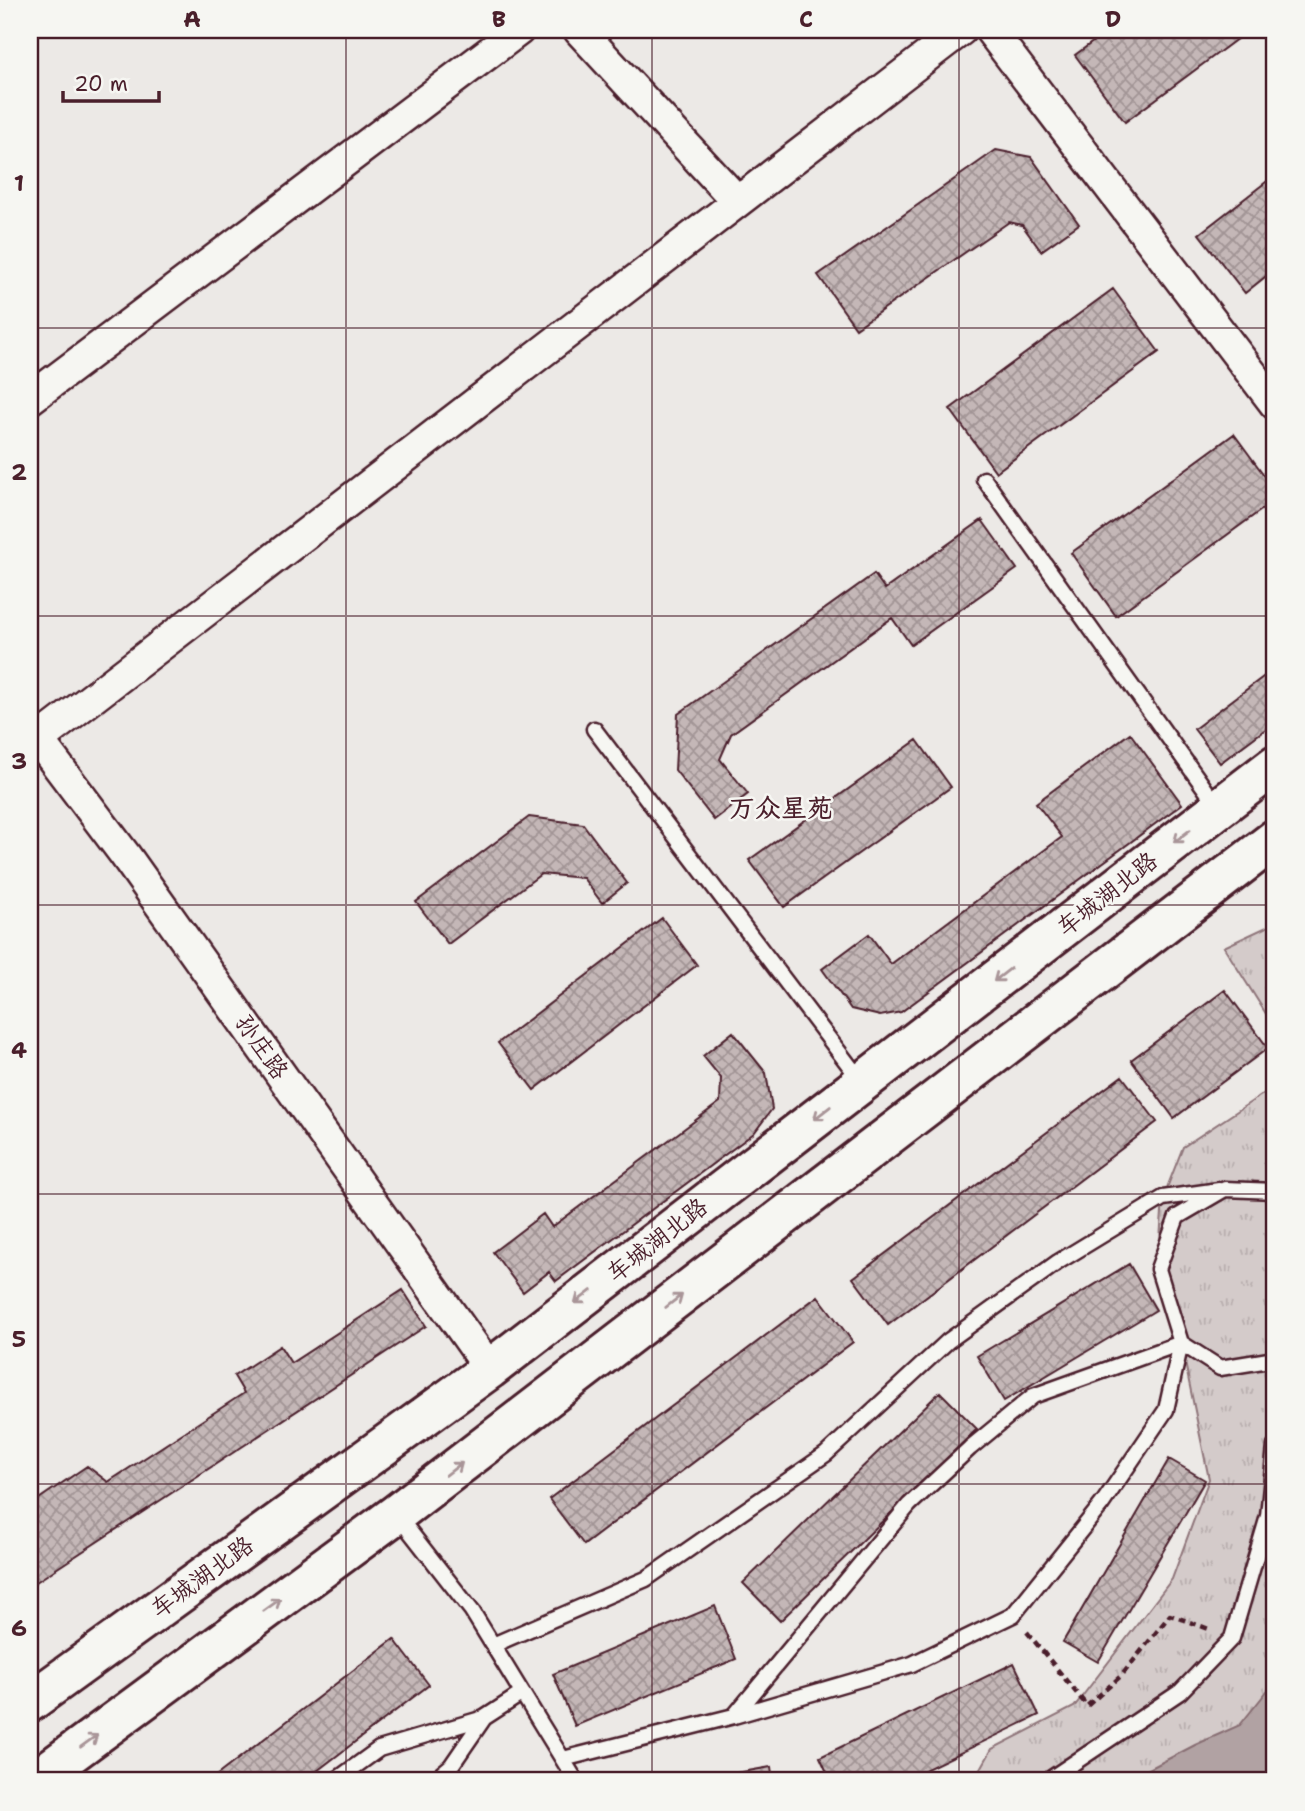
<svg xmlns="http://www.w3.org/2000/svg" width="1305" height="1811" font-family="'Shantell Sans','LXGW WenKai TC',sans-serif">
<defs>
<pattern id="park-tufts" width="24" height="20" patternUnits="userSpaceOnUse" patternTransform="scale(1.75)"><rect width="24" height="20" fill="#d4cbca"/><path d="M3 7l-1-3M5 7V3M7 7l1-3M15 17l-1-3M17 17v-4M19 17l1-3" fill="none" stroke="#b8aeae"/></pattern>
<pattern id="building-cross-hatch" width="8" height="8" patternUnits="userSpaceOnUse" patternTransform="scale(1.75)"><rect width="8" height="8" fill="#c4b7b7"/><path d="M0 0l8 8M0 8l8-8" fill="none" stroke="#a19495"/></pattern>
</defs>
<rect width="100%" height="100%" fill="#ece9e6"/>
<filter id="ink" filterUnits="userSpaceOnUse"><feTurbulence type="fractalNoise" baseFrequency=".0143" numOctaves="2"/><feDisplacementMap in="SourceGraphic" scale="14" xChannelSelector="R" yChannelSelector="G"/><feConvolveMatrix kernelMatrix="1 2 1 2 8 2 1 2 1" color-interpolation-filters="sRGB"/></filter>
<g filter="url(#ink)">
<!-- park -->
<path fill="url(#park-tufts)" stroke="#8f757a" stroke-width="2" d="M 1275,923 L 1275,1028 L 1224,947 Z
M 1275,1086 L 1275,1781 L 974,1781 L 992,1749 L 1074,1707 L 1172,1579 L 1209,1479 L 1181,1343 L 1158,1269 L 1163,1198 L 1183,1147 Z"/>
<!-- water -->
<path fill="#b1a2a3" stroke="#886e73" stroke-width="2" d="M 1275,1681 L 1275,1781 L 1126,1781 L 1195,1745 L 1240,1725 Z"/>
<!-- building -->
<path fill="url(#building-cross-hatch)" stroke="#4a1f2b" stroke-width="2" d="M 1109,30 L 1249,30 L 1125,122 L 1075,55 Z
M 996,150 L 1031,157 L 1079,224 L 1041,251 L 1022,225 L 1009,222 L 856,328 L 818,275 Z
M 1275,175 L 1275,269 L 1245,293 L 1199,234 Z
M 1113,289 L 1159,352 L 996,472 L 950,409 Z
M 1234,434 L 1275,490 L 1275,500 L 1116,616 L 1071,553 Z
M 982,520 L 1017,569 L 911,645 L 892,618 L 731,734 L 720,759 L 748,794 L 714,820 L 675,770 L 678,714 L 874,574 L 885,589 Z
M 1275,668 L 1275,722 L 1220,763 L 1194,729 Z
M 1130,733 L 1182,804 L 901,1012 L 880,1016 L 851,1009 L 822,969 L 869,934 L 891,964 L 1062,837 L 1036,803 Z
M 917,740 L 951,787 L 784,907 L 749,860 Z
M 529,817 L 583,824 L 627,883 L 602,903 L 583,878 L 541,874 L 448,944 L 416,902 Z
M 662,918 L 697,965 L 534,1090 L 498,1043 Z
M 1225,990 L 1268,1048 L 1174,1118 L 1131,1060 Z
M 733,1032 L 766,1073 L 772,1109 L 754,1133 L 556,1281 L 549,1272 L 523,1292 L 493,1252 L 543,1214 L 552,1227 L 720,1102 L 721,1078 L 703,1056 Z
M 1122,1076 L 1157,1122 L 888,1325 L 853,1278 Z
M 1129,1264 L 1156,1310 L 1004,1401 L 977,1356 Z
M 403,1290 L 426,1326 L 30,1586 L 30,1505 L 87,1466 L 108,1482 L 244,1393 L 234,1376 L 280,1346 L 291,1363 Z
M 818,1296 L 853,1342 L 584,1545 L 549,1499 Z
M 940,1392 L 977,1429 L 780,1621 L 743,1583 Z
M 1169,1459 L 1205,1480 L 1098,1662 L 1063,1642 Z
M 715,1606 L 736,1659 L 575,1726 L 553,1674 Z
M 394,1639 L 429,1685 L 304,1781 L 213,1781 L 212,1779 Z
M 1014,1663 L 1039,1715 L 902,1781 L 831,1781 L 820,1757 Z
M 771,1767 L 773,1781 L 691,1781 Z"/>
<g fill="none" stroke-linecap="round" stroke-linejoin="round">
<defs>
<path id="lane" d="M 984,479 L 1218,807
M 594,729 L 861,1081
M 1181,1343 L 1220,1368 L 1275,1359
M 397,1515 L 472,1611 L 576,1781
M 493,1645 L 646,1579 L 826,1454 L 948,1341 L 1058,1262 L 1163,1198 L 1219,1190
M 734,1716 L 909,1505 L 970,1448 L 1033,1396 L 1181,1343
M 563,1759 L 734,1716 L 912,1664 L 1013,1615 L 1102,1504 L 1166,1410 L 1181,1343 L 1158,1269 L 1177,1217 L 1225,1189 L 1275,1191
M 335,1781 L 379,1749 L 484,1718 L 521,1694
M 433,1781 L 451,1766 L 484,1718
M 1047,1781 L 1180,1692 L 1232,1638 L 1268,1516 L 1275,1446"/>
<path id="street" d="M 579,30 L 737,201
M 990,30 L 1275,404
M 30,399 L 519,30
M 30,729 L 125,855 L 490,1369
M 30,746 L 961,30"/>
<path id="secondary" d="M 30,1702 L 490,1369 L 1275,765
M 34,1781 L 396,1514 L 1275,839"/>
</defs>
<!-- lane casing -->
<use href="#lane" stroke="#4a1f2b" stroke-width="19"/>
<!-- street casing -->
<use href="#street" stroke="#4a1f2b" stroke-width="35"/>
<!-- secondary casing -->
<use href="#secondary" stroke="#4a1f2b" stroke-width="44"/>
<!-- path -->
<path stroke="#4a1f2b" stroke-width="4.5" stroke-dasharray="7 5" stroke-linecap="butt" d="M 1027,1632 L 1087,1706 L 1122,1675 L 1170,1615 L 1209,1629"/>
<!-- lane -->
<use href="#lane" stroke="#f6f6f2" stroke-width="14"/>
<!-- street -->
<use href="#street" stroke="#f6f6f2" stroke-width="30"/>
<!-- secondary -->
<use href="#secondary" stroke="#f6f6f2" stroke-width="38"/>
</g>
<!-- one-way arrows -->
<defs><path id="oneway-shaft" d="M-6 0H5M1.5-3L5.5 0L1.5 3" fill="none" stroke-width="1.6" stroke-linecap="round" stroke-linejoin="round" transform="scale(1.75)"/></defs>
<g stroke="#a99598">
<use href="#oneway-shaft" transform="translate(1182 836) rotate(143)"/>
<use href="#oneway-shaft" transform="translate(1002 975) rotate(142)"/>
<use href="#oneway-shaft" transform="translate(822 1113) rotate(142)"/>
<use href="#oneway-shaft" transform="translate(583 1297) rotate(142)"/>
<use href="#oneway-shaft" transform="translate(674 1301) rotate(-38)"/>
<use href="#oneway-shaft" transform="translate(454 1469) rotate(-38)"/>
<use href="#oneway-shaft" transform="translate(272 1605) rotate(-36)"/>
<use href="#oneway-shaft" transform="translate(89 1741) rotate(-36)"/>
</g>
</g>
<!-- grid -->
<path fill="none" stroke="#4a1f2b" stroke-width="2" stroke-opacity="0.55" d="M 346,30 L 346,1781M 652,30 L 652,1781M 959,30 L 959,1781M 30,328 L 1275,328M 30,616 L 1275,616M 30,905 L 1275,905M 30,1194 L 1275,1194M 30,1484 L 1275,1484"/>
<g text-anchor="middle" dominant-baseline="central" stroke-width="5" stroke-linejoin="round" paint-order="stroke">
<!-- street labels -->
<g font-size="24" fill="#4a1f2b" stroke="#f6f6f2">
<text transform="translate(1107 894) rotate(-38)">车城湖北路</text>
<text transform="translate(262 1047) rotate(55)">孙庄路</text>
<text transform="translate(657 1240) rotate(-38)">车城湖北路</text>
<text transform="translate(202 1577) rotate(-36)">车城湖北路</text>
</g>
<!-- neighbourhood labels -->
<g font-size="26" font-weight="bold" fill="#4a1f2b" stroke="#f6f6f2">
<text x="781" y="807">万众星苑</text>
</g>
</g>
<!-- margin -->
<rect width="1305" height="1811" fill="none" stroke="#f6f6f2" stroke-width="77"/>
<!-- scale -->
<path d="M63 91v10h96v-10" fill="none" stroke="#4a1f2b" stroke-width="3.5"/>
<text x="74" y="91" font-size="21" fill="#4a1f2b" stroke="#f6f6f2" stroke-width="5" paint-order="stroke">20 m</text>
<rect x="38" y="38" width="1228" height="1734" fill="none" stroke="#4a1f2b" stroke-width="2.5"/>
<g font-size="23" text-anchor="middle" font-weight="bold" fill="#4a1f2b">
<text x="192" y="27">A</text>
<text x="499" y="27">B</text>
<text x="806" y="27">C</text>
<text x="1113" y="27">D</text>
<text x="19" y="191">1</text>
<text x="19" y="480">2</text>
<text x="19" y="769">3</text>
<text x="19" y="1058">4</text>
<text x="19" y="1347">5</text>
<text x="19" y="1636">6</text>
</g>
</svg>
